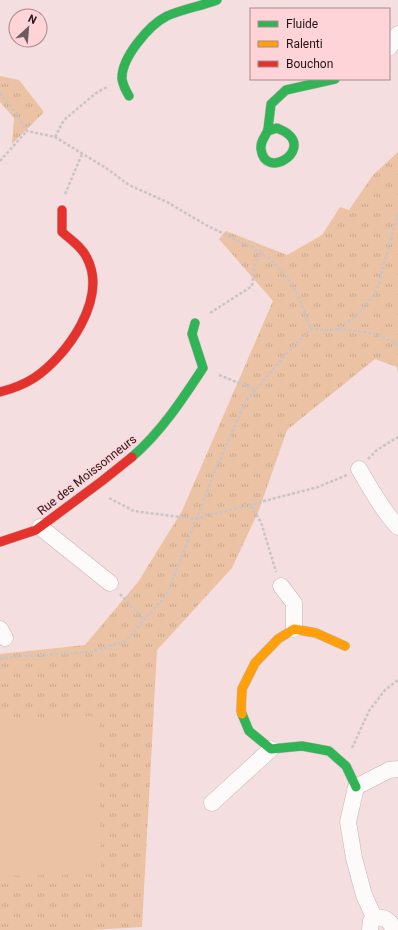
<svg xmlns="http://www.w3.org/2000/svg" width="398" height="930" font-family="Roboto,sans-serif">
<defs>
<pattern id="grass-tufts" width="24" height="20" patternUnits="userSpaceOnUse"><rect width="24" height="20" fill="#ebc3a4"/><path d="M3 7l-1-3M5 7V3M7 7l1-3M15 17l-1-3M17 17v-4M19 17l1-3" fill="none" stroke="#c9a78c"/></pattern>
</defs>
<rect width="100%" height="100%" fill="#f4dee0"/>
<!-- grass -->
<path fill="url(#grass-tufts)" d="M 0,76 L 19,80 L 44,112 L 12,144 L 14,118 L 0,102 Z
M 398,152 L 398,373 L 397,367 L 375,359 L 287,430 L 259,510 L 232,568 L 157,650 L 142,927 L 93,930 L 0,930 L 0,654 L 85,645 L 138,582 L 182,511 L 273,301 L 219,239 L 226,231 L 287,255 L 322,235 L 340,207 L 349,210 L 373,175 Z"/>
<!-- pitch -->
<path fill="#ebc3a4" d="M 99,716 L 101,874 L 0,876 L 0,718 Z"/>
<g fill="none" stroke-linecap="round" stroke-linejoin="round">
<defs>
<path id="street" d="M 389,48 L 398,34
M 359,469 C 371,489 382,510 398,527
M 40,527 L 110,583
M 281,586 L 294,603 L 294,629
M 0,629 L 5,638
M 212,803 L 271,749
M 374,917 C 384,917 391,920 393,930
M 370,930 L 371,921 L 374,917 L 364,895 L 354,858 L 348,822 L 356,787 L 389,770 L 398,769"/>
<path id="fast" d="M 129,96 C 126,91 123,85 122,79 C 121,58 149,25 167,16 C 183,9 201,6 217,0
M 268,131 L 277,128 C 281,130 285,131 288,134 C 310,152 265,180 261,149 C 260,139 267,136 268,129 C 269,121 270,112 271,104 L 286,90 L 335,79
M 132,457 C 161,432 182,400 203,368 L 192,334 L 195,323
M 242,714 L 249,731 L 271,749 L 302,746 L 329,751 L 346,766 L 356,787"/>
<path id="slow" d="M 242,714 L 241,711 L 242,689 L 255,663 L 278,639 L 294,629 L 316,633 L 345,646"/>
<path id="jam" d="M 0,392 C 12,389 23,385 34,378 C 67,356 108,299 87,258 C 82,247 71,240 62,232 L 62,210
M 0,542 L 36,530 L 102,481 L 132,457"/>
</defs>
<!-- street casing -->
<use href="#street" stroke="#c7b6b8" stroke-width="17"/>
<!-- fast casing -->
<use href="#fast" stroke="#c7b6b8" stroke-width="10"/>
<!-- slow casing -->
<use href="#slow" stroke="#c7b6b8" stroke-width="10"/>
<!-- jam casing -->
<use href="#jam" stroke="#c7b6b8" stroke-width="10"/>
<!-- path -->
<path stroke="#cbc3c5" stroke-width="2.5" stroke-dasharray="3 2" stroke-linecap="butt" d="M 0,93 L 15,112 L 27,131 L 55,137 L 106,168 L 129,185 L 167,202 L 206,225 L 260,252 L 274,263 L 285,275 L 297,293 L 311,329
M 55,137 L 64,120 L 96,93 L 107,87
M 0,161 L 27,131
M 65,194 L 82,154
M 210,313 L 252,286 L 254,268 L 260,252
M 338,329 C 361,332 379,331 398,346
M 219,375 L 256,390
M 368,459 L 377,450 L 398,437
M 109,498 L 134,511 L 195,519 L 318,487 L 347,475
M 251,506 L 261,522 L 276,572
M 120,594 L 144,620
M 0,659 L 12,657 L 90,652 L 126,641 L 167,594 L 215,471 L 246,401 L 287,353 L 311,329 L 328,330 L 337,329 L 346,324 L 360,312 L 373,296 L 379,284 L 398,212
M 352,748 L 369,711 L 385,690 L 398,680"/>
<!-- street -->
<use href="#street" stroke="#fdfafa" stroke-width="16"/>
<!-- fast -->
<use href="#fast" stroke="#30b455" stroke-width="9"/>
<!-- slow -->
<use href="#slow" stroke="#ff9f0a" stroke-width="9"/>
<!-- jam -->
<use href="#jam" stroke="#e5322d" stroke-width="9"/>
</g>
<g text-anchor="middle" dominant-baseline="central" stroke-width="3" stroke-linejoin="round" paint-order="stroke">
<!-- street labels -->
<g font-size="12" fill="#241517" stroke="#fed4d9">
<text transform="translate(87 475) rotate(-38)">Rue des Moissonneurs</text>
</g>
</g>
<!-- legend -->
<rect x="250" y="8" width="140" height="72" fill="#fed4d9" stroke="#a7888b"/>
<rect x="258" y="21" width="20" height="6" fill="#30b455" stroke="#a7888b"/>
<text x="286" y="28" font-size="12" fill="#241517">Fluide</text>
<rect x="258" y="41" width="20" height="6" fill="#ff9f0a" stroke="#a7888b"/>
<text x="286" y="48" font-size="12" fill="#241517">Ralenti</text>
<rect x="258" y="61" width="20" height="6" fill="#e5322d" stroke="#a7888b"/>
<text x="286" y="68" font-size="12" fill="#241517">Bouchon</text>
<!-- north arrow -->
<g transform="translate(28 28) rotate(26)"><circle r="19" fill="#fed4d9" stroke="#a7888b"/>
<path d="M0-3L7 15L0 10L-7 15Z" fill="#6d5b5d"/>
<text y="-6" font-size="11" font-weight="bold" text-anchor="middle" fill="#241517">N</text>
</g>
</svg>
